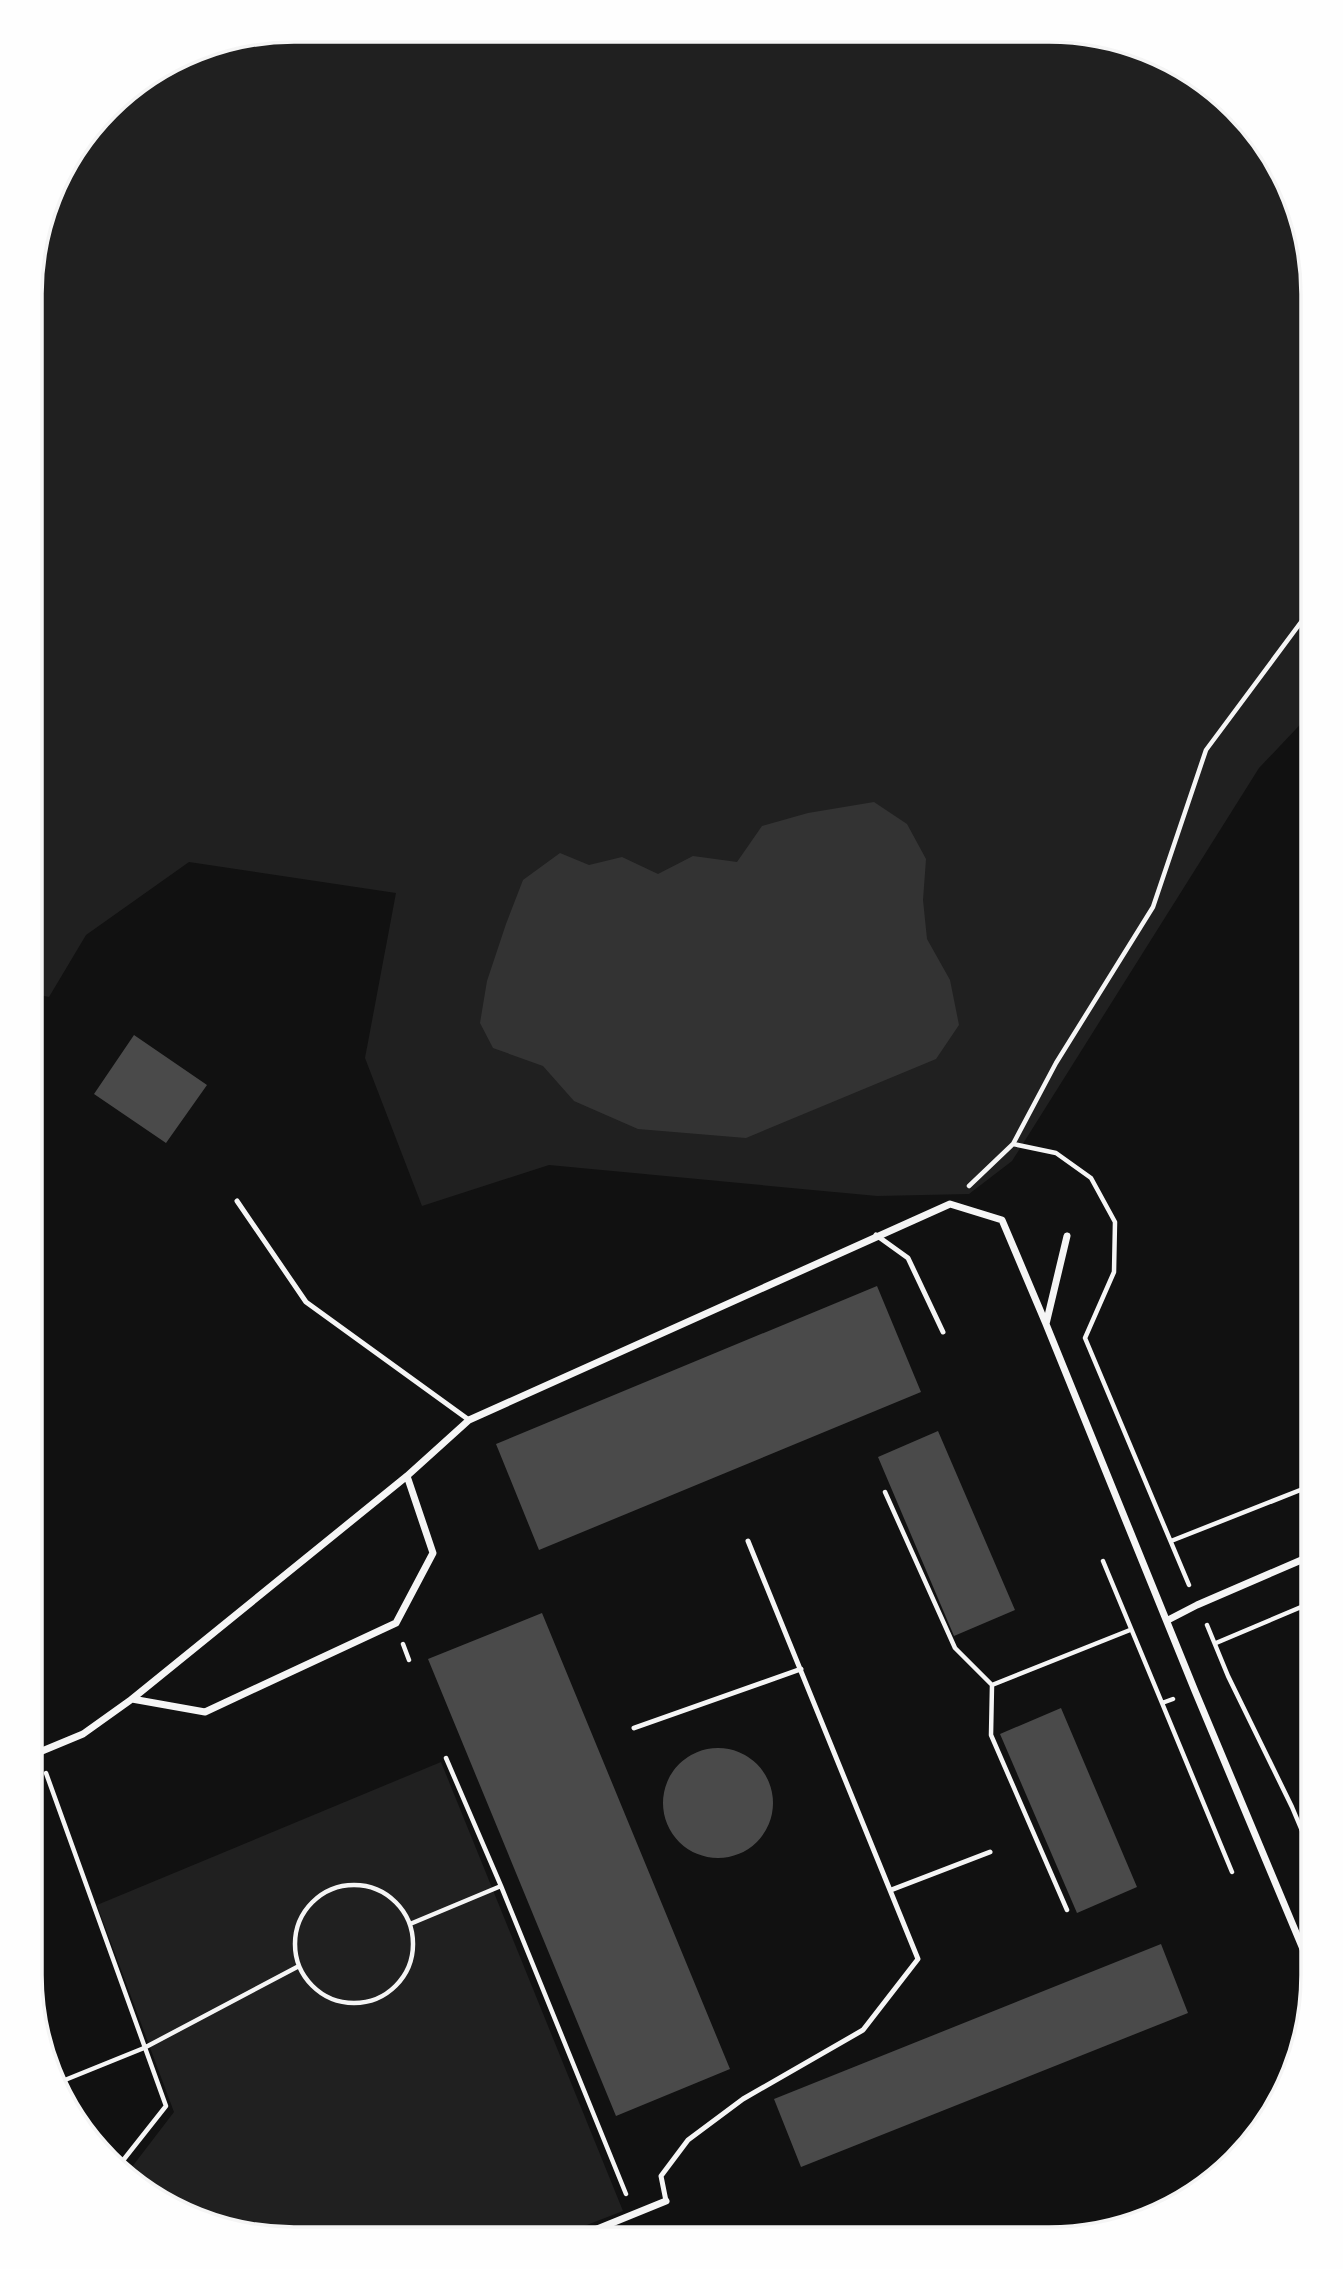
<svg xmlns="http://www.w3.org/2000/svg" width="1343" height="2269" font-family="'Fira Sans',sans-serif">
<rect width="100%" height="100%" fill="#111"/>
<!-- green -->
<path fill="#202020" d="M 294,30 L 1084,32 L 1151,50 L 1210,85 L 1259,133 L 1293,193 L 1313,294 L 1313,711 L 1259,768 L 1012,1161 L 969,1194 L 877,1196 L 549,1165 L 422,1206 L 365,1058 L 396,893 L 189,862 L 86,935 L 49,997 L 31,993 L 32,260 L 57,177 L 119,96 L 193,50 Z
M 441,1762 L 623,2211 L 553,2238 L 260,2237 L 193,2219 L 133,2185 L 125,2176 L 174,2112 L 97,1905 Z"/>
<!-- water -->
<path fill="#333" d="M 874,802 L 907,824 L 926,859 L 923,900 L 927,939 L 950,980 L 959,1025 L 936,1059 L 746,1138 L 638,1129 L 574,1101 L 543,1066 L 493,1048 L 480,1023 L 487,981 L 506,924 L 523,880 L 560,853 L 589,865 L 622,857 L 658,874 L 693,856 L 737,862 L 762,826 L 808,813 Z"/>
<!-- building -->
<path fill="#4a4a4a" d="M 134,1035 L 207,1085 L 166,1143 L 94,1094 Z
M 877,1286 L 921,1392 L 539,1550 L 496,1444 Z
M 938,1431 L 1015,1610 L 954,1636 L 878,1457 Z
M 542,1613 L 730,2069 L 616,2116 L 428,1659 Z
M 1061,1708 L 1137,1887 L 1077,1913 L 1000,1734 Z
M663 1803a55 55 0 1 1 110 0a55 55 0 1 1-110 0Z
M 1161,1944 L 1188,2013 L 801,2167 L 774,2099 Z"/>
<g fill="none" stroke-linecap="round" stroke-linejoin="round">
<!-- path -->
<path stroke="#f5f5f5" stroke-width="4.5" d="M 1013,1144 L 1056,1153 L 1091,1178 L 1115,1222 L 1114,1272 L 1085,1338 L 1189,1585
M 969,1186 L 1013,1144 L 1056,1063 L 1153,907 L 1206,750 L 1313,606
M 885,1492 L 955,1648 L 992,1685
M 1171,1541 L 1313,1485
M 1103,1561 L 1162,1703
M 1207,1625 L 1228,1676 L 1292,1807 L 1313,1857
M 1216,1643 L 1313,1602
M 403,1644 L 409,1660
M 1173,1699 L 1162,1703 L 1232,1872
M 446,1758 L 501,1886 L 626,2194
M 46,1773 L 166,2106 L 117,2168
M295 1944a59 59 0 1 1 118 0a59 59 0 1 1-118 0Z
M 1067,1910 L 991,1735 L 992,1685 L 1130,1630
M 410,1924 L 501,1886
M 55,2084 L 144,2048 L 299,1966"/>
<!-- service -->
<path stroke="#f5f5f5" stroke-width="5" d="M 237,1201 L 306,1302 L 469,1420
M 876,1235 L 908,1258 L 943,1332
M 634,1728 L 801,1669
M 891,1890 L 990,1852
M 666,2201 L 661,2176 L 688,2140 L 743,2099 L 863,2030 L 918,1959 L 748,1541"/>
<!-- minor -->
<path stroke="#f5f5f5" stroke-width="7" d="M 1067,1236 L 1046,1324 L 1195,1691 L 1313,1973
M 1168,1620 L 1197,1605 L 1313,1555
M 132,1699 L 205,1712 L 396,1623 L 433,1553 L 407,1476
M 30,1730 L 39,1753
M 30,1756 L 83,1734 L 132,1699 L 407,1476 L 469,1420 L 950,1204 L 1002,1220 L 1046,1324
M 575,2238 L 666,2201"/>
</g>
<!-- crop -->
<path d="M0 0H1343V2269H0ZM294 42H1049A252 252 0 0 1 1301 294V1975A252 252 0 0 1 1049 2227H294A252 252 0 0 1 42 1975V294A252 252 0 0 1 294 42Z" fill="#fefefe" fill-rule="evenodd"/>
<path fill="none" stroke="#f5f5f5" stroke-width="3.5" d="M294 42H1049A252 252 0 0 1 1301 294V1975A252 252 0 0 1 1049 2227H294A252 252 0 0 1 42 1975V294A252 252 0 0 1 294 42Z"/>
</svg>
